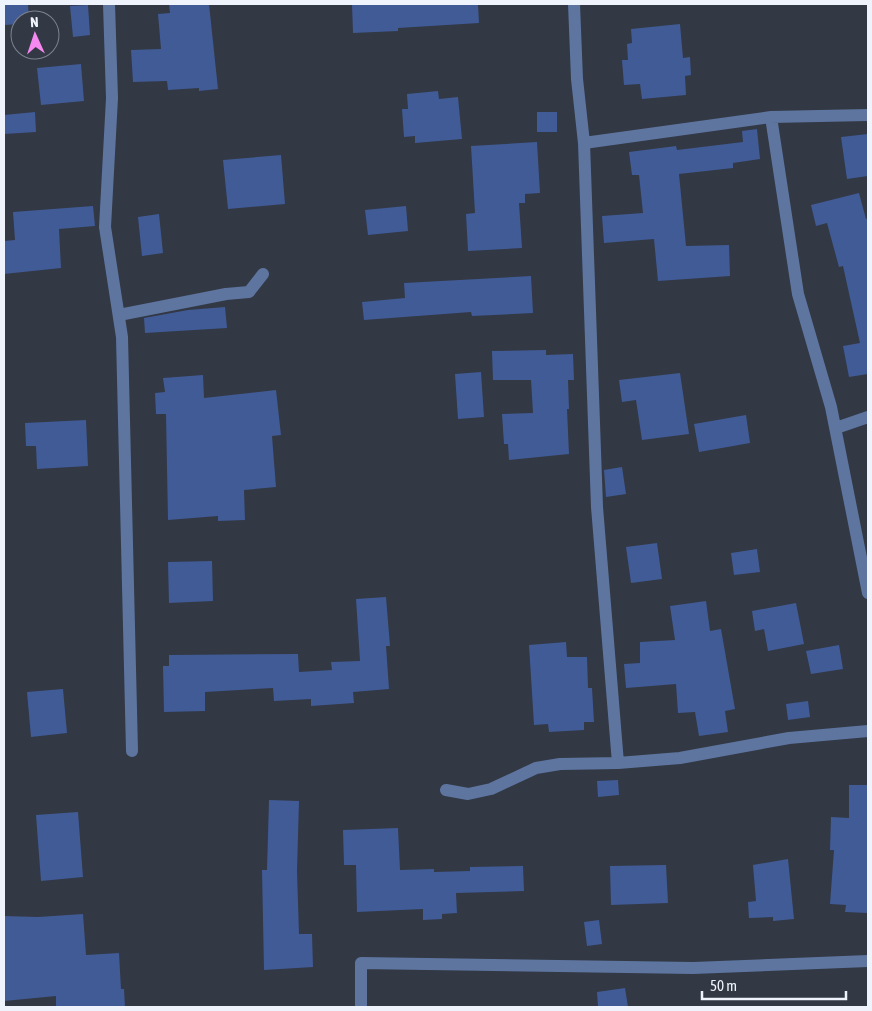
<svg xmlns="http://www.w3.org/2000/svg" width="872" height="1011" font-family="'Asap Condensed',sans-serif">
<rect width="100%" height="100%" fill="#323844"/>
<!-- building -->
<path fill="#415b96" d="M 4,4 L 28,4 L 29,20 L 20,20 L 20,24 L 4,25 Z
M 169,4 L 209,4 L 218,89 L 199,91 L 199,88 L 168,90 L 167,81 L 133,82 L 131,50 L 161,49 L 158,14 L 170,13 Z
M 352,4 L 478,4 L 479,23 L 398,28 L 398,31 L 353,33 Z
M 88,5 L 90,35 L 73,37 L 70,6 Z
M 680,24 L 683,58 L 690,57 L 691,75 L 685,76 L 686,95 L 642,99 L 640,84 L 624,85 L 622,60 L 628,60 L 627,44 L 632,43 L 631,29 Z
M 81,64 L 84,101 L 41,105 L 37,68 Z
M 438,91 L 439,99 L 458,97 L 462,139 L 415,143 L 415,136 L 404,137 L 402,109 L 408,109 L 407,94 Z
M 35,112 L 36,132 L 4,134 L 4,115 Z
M 537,112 L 557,112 L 557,132 L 537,132 Z
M 757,129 L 760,159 L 733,163 L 733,168 L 679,174 L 686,246 L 729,245 L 730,276 L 658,281 L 654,239 L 604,243 L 602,216 L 643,213 L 639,175 L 632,175 L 629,152 L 676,146 L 677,150 L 743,142 L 742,131 Z
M 868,134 L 868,176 L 847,179 L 841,137 Z
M 537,142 L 540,193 L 525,194 L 525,203 L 519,203 L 522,248 L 468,251 L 466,214 L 475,213 L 471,146 Z
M 281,155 L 285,204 L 228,209 L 223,160 Z
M 859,193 L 866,219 L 868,218 L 868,374 L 849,377 L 843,346 L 860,343 L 843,266 L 839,267 L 827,223 L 816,226 L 811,205 Z
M 93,206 L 95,226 L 59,229 L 61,268 L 4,274 L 4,241 L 15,240 L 13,212 Z
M 406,206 L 408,231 L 368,235 L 365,210 Z
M 159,214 L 163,253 L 142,256 L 138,217 Z
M 531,276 L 533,313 L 472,316 L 471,312 L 364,320 L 362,302 L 405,298 L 404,283 Z
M 225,307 L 227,328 L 145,333 L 144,318 L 188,310 Z
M 546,350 L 546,355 L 573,354 L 574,380 L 568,380 L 569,409 L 567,409 L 569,454 L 509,460 L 508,444 L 504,444 L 502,414 L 533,413 L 531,380 L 493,380 L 492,351 Z
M 481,372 L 484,417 L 458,419 L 455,374 Z
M 680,373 L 689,434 L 642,440 L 636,400 L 622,402 L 619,380 Z
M 203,375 L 204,398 L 276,390 L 281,435 L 272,436 L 276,487 L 244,490 L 245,520 L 218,521 L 218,516 L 168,520 L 166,414 L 156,414 L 155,393 L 165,392 L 163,378 Z
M 746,415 L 750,443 L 699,452 L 694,424 Z
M 86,420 L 88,466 L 37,469 L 36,446 L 26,446 L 25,423 Z
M 622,467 L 626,494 L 606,497 L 604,470 Z
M 657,543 L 662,579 L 631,583 L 626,547 Z
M 757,549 L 760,572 L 734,575 L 731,553 Z
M 212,561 L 213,601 L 169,603 L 168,562 Z
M 386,597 L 390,646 L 386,646 L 389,689 L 353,692 L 354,703 L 311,706 L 311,699 L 274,701 L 273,688 L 205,692 L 205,711 L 164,712 L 163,666 L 169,666 L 169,655 L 298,654 L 299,672 L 332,670 L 331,662 L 360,661 L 356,599 Z
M 706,601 L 710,631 L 721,629 L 735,709 L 725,711 L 728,732 L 699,736 L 695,712 L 678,713 L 676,684 L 626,688 L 624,664 L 640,663 L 640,642 L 675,640 L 670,606 Z
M 796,603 L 804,644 L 768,651 L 764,629 L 755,631 L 752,611 Z
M 566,642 L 567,657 L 587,657 L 588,688 L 592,688 L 594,722 L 584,722 L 584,730 L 549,732 L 548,724 L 534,725 L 529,645 Z
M 839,645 L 843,669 L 811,674 L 806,651 Z
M 63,689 L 67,733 L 31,737 L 27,692 Z
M 808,701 L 810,717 L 788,720 L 786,704 Z
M 618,780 L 619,795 L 598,797 L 597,781 Z
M 849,785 L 868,785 L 868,913 L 845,912 L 846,905 L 830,904 L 834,850 L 830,850 L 831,817 L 849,818 Z
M 269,800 L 299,801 L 297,871 L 299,934 L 312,934 L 313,967 L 264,970 L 262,870 L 267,870 Z
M 78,812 L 83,877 L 41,881 L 36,815 Z
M 398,828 L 400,870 L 434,869 L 434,872 L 470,871 L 470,867 L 523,866 L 524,891 L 456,893 L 457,913 L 442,914 L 442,919 L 423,920 L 423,909 L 357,912 L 356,865 L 344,865 L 343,830 Z
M 788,859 L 794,919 L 773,921 L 773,917 L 749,918 L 748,902 L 756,901 L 753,865 Z
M 666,865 L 668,903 L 611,905 L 610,866 Z
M 83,914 L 86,955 L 119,953 L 121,989 L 124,989 L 125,1007 L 56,1007 L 56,996 L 4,1001 L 4,916 L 38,917 Z
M 599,920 L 602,944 L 587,946 L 584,922 Z
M 625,988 L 628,1007 L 598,1007 L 597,992 Z"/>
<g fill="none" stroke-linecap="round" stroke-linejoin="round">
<!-- minor -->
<path stroke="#5e75a0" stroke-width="12" d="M 109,4 L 112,98 L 105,227 L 122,337 L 132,751
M 574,4 L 577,79 L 584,143 L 771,117 L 798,294 L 831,407 L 868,593
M 771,117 L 868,115
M 584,143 L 597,507 L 618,763
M 119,315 L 226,294 L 249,292 L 263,274
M 836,428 L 868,417
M 446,790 L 468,794 L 491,789 L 536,768 L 560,764 L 618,763 L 680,758 L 789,738 L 868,731
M 361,1007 L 361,963 L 693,968 L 868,961"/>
</g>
<!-- border -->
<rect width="872" height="1011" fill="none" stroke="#eff3fb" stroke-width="10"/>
<!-- north arrow -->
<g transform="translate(35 35) rotate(357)"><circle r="24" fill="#323844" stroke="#7e838d"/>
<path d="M0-4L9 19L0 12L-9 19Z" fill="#f589ef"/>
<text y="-8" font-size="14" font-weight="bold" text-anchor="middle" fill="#eff3fb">N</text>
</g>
<!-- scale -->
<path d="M702 991v8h144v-8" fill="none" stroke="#eff3fb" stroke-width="2.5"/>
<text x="710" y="991" font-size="15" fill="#eff3fb" stroke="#323844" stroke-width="4" paint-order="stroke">50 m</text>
</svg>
